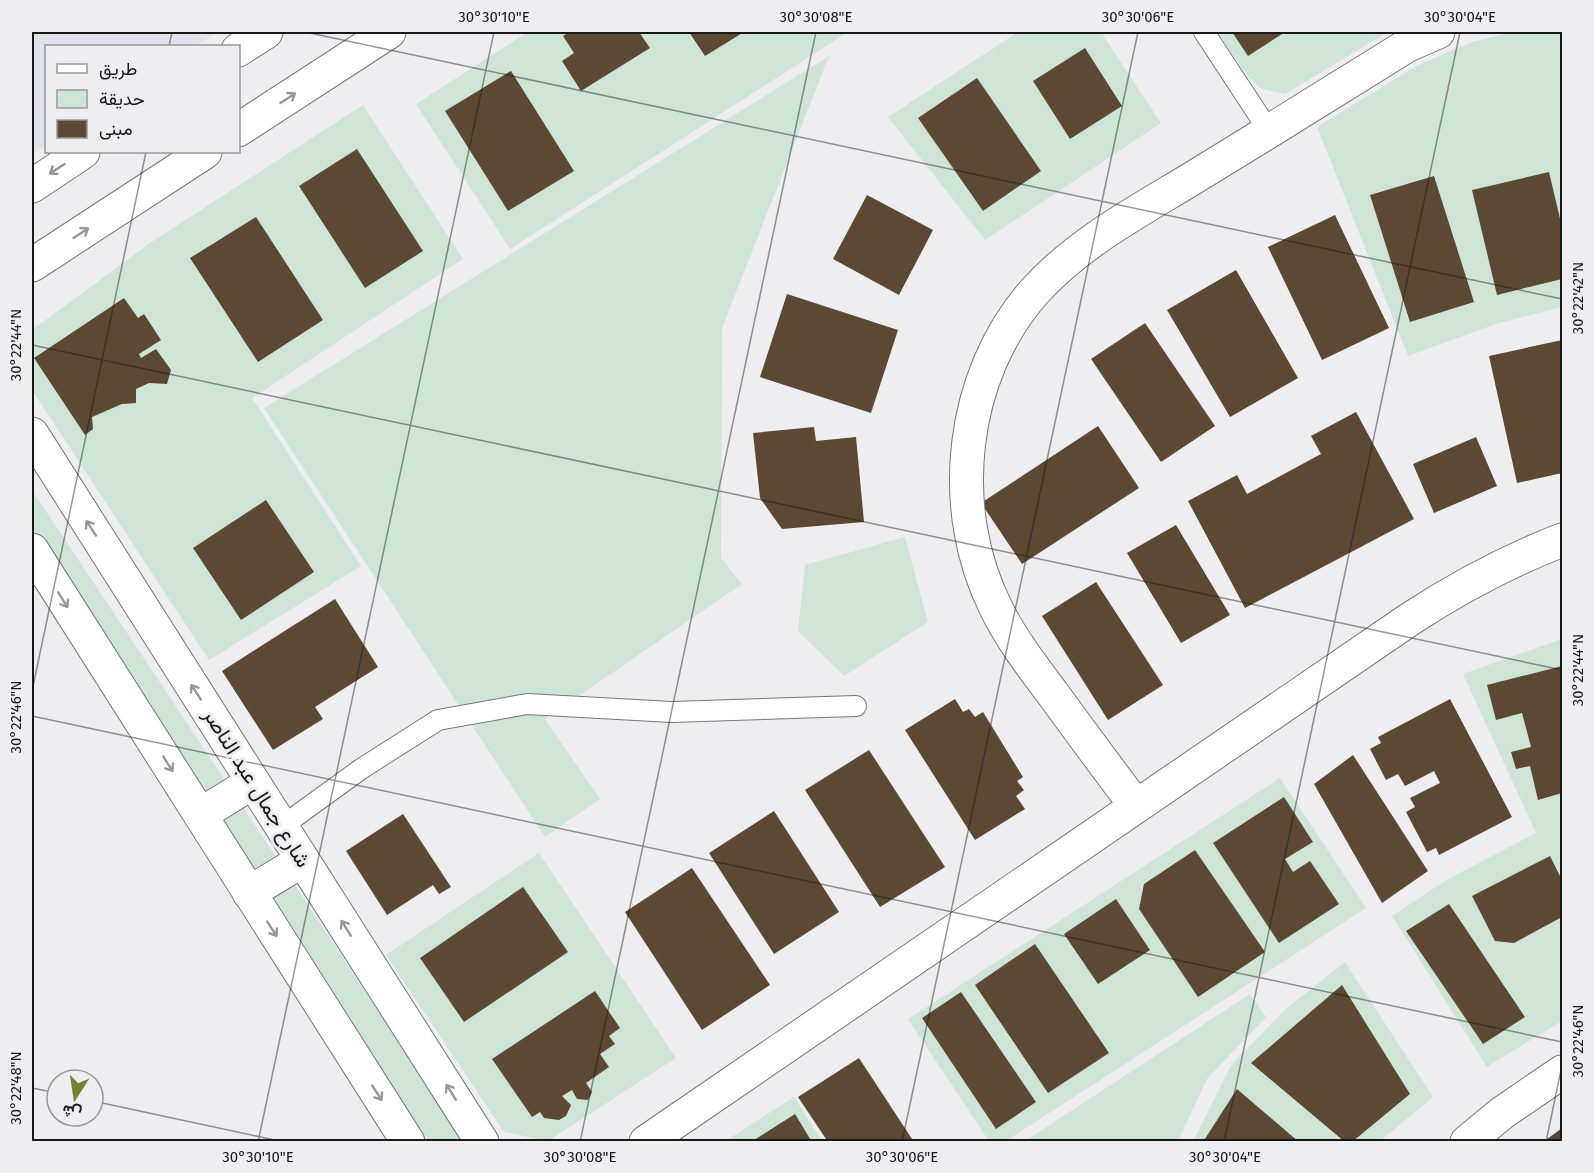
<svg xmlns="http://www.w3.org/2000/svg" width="1594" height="1173" font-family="'Fira Sans',Vazirmatn,sans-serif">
<rect width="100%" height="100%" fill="#eeeef0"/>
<!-- built -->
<path fill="#e2e2eb" d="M 32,32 L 218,32 L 195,46 L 46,46 L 46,145 L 32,155 Z"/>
<!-- green -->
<path fill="#cee4d7" d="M 528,32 L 848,32 L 510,249 L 416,104 Z
M 1018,32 L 1101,32 L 1161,123 L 985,240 L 888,117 Z
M 1217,32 L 1388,32 L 1285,94 L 1261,89 L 1248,76 Z
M 1513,32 L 1562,32 L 1562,307 L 1496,324 L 1408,356 L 1317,127 L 1416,66 L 1472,42 Z
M 829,56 L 722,328 L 721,558 L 742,584 L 545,719 L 600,799 L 545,837 L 264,408 Z
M 363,105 L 463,259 L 252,398 L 361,566 L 209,660 L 32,390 L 32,330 L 150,243 Z
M 32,490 L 462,1137 L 457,1141 L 428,1141 L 32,542 Z
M 905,537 L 928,622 L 844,676 L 798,631 L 805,565 Z
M 1562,639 L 1562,821 L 1560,822 L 1562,829 L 1562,1021 L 1487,1067 L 1392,916 L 1448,879 L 1536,833 L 1463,674 Z
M 1280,778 L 1366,908 L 1006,1141 L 989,1141 L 908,1019 Z
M 539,853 L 676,1058 L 548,1141 L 504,1132 L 386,955 Z
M 1345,962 L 1433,1097 L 1380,1141 L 1193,1142 L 1231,1065 L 1287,1008 Z
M 1250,994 L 1266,1017 L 1207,1079 L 1178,1141 L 1025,1141 Z
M 794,1097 L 822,1141 L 724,1142 Z"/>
<!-- building -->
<path fill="#5d4834" d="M 570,32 L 639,32 L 650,48 L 581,91 L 562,61 L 574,53 L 563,36 Z
M 689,32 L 744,32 L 705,56 Z
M 1232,32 L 1285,32 L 1248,56 Z
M 1085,48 L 1122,106 L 1070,139 L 1033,81 Z
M 511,71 L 574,171 L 508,211 L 445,111 Z
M 977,78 L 1041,171 L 983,211 L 918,118 Z
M 357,149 L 423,251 L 365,288 L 299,186 Z
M 1549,172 L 1562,227 L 1562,279 L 1497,295 L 1472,190 Z
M 1434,176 L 1474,302 L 1410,322 L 1370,195 Z
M 867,195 L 933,230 L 899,295 L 833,259 Z
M 1335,215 L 1389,328 L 1322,360 L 1268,247 Z
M 256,217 L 323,320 L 258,362 L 190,258 Z
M 1236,270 L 1298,378 L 1230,417 L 1167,310 Z
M 787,294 L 898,330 L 871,413 L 760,377 Z
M 124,298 L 138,318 L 144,314 L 161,340 L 139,354 L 141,358 L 156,349 L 171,370 L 167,384 L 149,383 L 136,389 L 136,403 L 122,404 L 92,417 L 93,429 L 85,435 L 34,358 Z
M 1145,323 L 1215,426 L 1161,462 L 1091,359 Z
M 1562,340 L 1562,473 L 1517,483 L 1489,356 Z
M 1356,412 L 1414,519 L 1245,608 L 1188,501 L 1237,475 L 1247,494 L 1321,454 L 1311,436 Z
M 1098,426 L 1139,488 L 1022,564 L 981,503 Z
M 814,427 L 816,441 L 856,437 L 864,522 L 782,529 L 760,498 L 753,433 Z
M 1476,437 L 1497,486 L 1434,513 L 1413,464 Z
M 266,500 L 314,572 L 241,620 L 193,548 Z
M 1176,525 L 1230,615 L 1181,643 L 1127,553 Z
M 1096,582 L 1163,685 L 1108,720 L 1042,616 Z
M 335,599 L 378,667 L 315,707 L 323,719 L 273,750 L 222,671 Z
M 1562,666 L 1562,793 L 1538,800 L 1530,766 L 1516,769 L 1511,752 L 1531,747 L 1522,713 L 1496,720 L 1487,685 Z
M 955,699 L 963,712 L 969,709 L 975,717 L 983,712 L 1023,777 L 1017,781 L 1024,790 L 1016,796 L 1025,809 L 975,840 L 905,730 Z
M 1450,699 L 1512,817 L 1439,855 L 1436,848 L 1427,852 L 1406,812 L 1415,807 L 1410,798 L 1440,783 L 1434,771 L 1405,786 L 1398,774 L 1386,780 L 1370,749 L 1381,743 L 1378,737 Z
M 869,750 L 945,867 L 880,907 L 805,790 Z
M 1353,755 L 1428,871 L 1382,903 L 1314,784 Z
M 1284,797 L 1313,842 L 1285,859 L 1293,872 L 1310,861 L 1339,904 L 1279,943 L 1213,843 Z
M 774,811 L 839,912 L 774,954 L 709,853 Z
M 403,814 L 451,887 L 439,894 L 433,885 L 387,915 L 346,851 Z
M 1195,850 L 1265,952 L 1198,997 L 1139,909 L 1144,884 Z
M 1550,856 L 1562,880 L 1562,917 L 1514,943 L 1495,941 L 1472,896 Z
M 692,868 L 770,985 L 702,1030 L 625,912 Z
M 523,887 L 568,952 L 464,1022 L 420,958 Z
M 1116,899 L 1150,950 L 1098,984 L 1064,934 Z
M 1449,904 L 1525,1017 L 1483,1044 L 1406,931 Z
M 1035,944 L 1109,1053 L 1048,1093 L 975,985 Z
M 1342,985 L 1410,1094 L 1352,1142 L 1345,1142 L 1251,1063 Z
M 595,991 L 620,1028 L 609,1036 L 615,1044 L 600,1054 L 609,1067 L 586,1083 L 592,1092 L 588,1100 L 577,1099 L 572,1090 L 562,1096 L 571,1105 L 566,1116 L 559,1120 L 544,1118 L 540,1112 L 532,1117 L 492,1059 Z
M 961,992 L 1036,1102 L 996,1129 L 922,1018 Z
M 859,1058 L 914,1142 L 828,1142 L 798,1097 Z
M 1237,1089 L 1299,1142 L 1203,1142 Z
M 795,1114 L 812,1142 L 751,1142 Z
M 1562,1128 L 1562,1142 L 1543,1142 Z"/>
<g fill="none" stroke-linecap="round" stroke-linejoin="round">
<defs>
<path id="service" d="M 1204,32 L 1269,131
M 281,827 L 361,769 L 438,720 L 527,704 L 672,712 L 856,706"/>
<path id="minor" d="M 1136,806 C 1108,769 1080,731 1053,694 C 1032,666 1011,639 996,608 C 946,509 960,376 1034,292 C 1078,243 1137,212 1193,178 C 1265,134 1336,90 1408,45 L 1438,32
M 646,1142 L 1410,619 C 1459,587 1508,561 1562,540
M 1467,1142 L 1502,1113 L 1562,1072"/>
<path id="tertiary" d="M 238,50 L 266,32
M 238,130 L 389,32
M 32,186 L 83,152
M 32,265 L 205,152"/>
<path id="secondary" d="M 32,434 L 482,1142
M 32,550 L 408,1142
M 200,815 L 253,782
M 249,893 L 303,860"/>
</defs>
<!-- service casing -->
<use href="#service" stroke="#777778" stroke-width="22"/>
<!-- minor casing -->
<use href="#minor" stroke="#777778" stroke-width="35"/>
<!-- tertiary casing -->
<use href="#tertiary" stroke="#777778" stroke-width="35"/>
<!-- secondary casing -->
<use href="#secondary" stroke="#777778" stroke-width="35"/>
<!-- service -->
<use href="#service" stroke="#fff" stroke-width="20"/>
<!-- minor -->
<use href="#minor" stroke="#fff" stroke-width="33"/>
<!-- tertiary -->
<use href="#tertiary" stroke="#fff" stroke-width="33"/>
<!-- secondary -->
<use href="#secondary" stroke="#fff" stroke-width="33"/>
</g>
<!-- one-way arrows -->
<defs><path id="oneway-shaft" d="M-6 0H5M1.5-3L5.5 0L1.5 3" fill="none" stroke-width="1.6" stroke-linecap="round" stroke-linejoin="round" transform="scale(1.5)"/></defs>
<g stroke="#979798">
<use href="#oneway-shaft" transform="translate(288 98) rotate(-33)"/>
<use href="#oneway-shaft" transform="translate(57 169) rotate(147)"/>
<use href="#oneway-shaft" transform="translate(81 233) rotate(-33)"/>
<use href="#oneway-shaft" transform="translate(91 528) rotate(-123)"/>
<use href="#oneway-shaft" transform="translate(63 600) rotate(58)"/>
<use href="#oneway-shaft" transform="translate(196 692) rotate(-123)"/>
<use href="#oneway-shaft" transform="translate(168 764) rotate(58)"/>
<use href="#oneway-shaft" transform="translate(346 928) rotate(-122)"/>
<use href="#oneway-shaft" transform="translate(272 929) rotate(57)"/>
<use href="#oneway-shaft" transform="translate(451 1092) rotate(-122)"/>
<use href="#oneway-shaft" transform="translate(377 1093) rotate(57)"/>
</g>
<!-- ticks -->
<path fill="none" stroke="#181819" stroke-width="1.5" stroke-opacity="0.45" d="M 305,32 L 1562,299M 169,46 L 172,32M 32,345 L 1562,670M 32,691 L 146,152M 32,716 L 1562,1042M 32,1088 L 57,1093M 93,1101 L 284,1142M 258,1142 L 494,32M 580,1142 L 816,32M 902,1142 L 1138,32M 1224,1142 L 1460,32M 1546,1142 L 1562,1065"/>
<g text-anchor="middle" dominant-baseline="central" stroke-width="6" stroke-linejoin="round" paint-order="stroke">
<!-- street labels -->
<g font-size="21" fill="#181819" stroke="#eeeef0">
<text transform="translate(257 788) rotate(58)">شارع جمال عبد الناصر</text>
</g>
</g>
<!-- border -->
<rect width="1594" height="1173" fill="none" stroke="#eeeef0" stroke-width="66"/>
<!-- legend -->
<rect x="45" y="45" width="195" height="108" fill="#eeeef0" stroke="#98989a" stroke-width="1.5"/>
<rect x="57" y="64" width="30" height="9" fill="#ffffff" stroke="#98989a" stroke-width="1.5"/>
<text x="99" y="75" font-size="18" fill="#181819">طريق</text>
<rect x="57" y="90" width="30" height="18" fill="#cee4d7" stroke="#98989a" stroke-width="1.5"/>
<text x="99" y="105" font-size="18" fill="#181819">حديقة</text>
<rect x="57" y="120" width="30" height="18" fill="#5d4834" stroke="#98989a" stroke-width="1.5"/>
<text x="99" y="135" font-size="18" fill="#181819">مبنى</text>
<!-- north arrow -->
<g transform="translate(75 1098) rotate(192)"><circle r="28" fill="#eeeef0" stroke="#98989a" stroke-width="1.5"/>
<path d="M0-4.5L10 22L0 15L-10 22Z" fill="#75822f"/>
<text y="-9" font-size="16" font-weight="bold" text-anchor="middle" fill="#181819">ش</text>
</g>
<rect x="33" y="33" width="1528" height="1107" fill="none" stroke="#181819" stroke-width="2"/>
<g font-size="15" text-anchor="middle" fill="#181819">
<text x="494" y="22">30°30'10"E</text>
<text x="816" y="22">30°30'08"E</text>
<text x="1138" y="22">30°30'06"E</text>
<text x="1460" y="22">30°30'04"E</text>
<text transform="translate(1578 298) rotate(-90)" y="5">30°22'42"N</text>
<text transform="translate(16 345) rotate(-90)" y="5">30°22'44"N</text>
<text transform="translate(1578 670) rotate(-90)" y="5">30°22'44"N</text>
<text transform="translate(16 717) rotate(-90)" y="5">30°22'46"N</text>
<text transform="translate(1578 1041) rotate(-90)" y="5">30°22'46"N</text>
<text transform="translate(16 1088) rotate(-90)" y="5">30°22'48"N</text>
<text x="258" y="1162">30°30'10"E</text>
<text x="580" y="1162">30°30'08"E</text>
<text x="902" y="1162">30°30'06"E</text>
<text x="1225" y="1162">30°30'04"E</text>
</g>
</svg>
